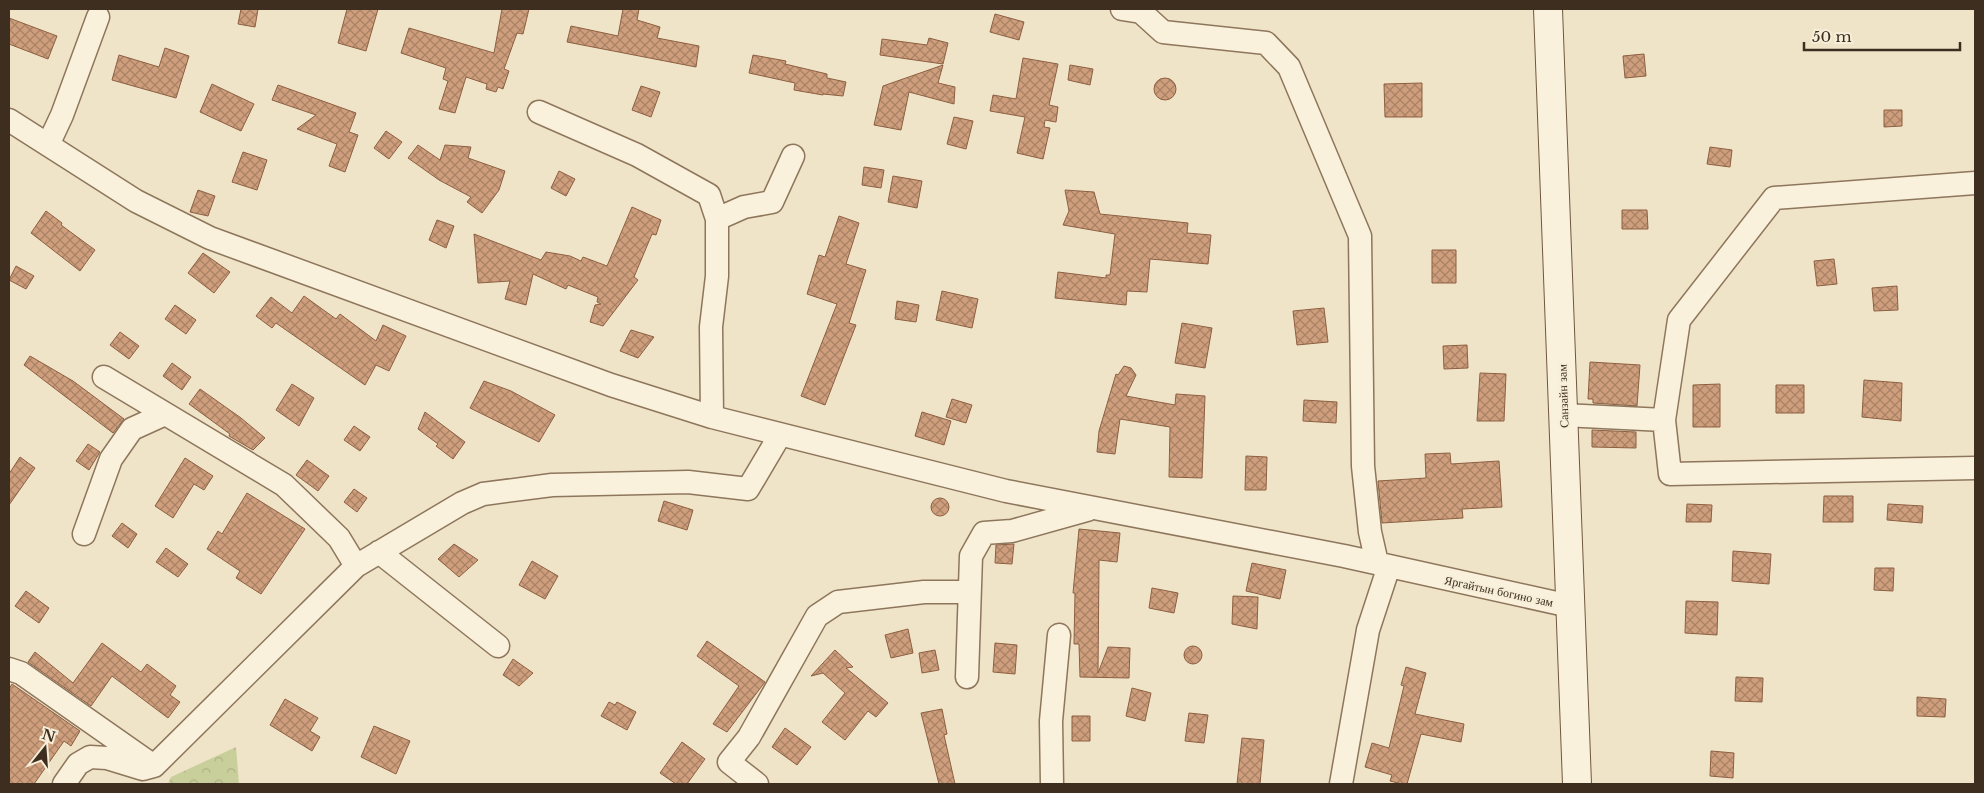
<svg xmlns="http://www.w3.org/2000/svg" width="1984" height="793" font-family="'Libre Baskerville',serif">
<defs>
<pattern id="forest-crowns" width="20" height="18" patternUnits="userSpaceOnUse" patternTransform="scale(1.25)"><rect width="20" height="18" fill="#c9cf9b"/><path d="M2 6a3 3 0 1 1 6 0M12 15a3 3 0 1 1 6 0" fill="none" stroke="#aeb285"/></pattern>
<pattern id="building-cross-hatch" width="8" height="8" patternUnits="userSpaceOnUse" patternTransform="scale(1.25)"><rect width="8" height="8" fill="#cf9f7d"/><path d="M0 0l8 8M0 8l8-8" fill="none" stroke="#a98266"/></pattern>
</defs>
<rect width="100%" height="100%" fill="#f0e4c8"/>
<!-- forest -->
<path fill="url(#forest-crowns)" d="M 236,747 L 239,784 L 168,784 L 171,777 Z"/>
<!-- building -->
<path fill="url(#building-cross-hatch)" stroke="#8d5f41" d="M 241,9 L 258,9 L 255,27 L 238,24 Z
M 347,9 L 378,9 L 366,51 L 338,43 Z
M 502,9 L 529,9 L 523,34 L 517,33 L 504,69 L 509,71 L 503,89 L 498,87 L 496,92 L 486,89 L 487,84 L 466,77 L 455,113 L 439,109 L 448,81 L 443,79 L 446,68 L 401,53 L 409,28 L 494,53 Z
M 623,9 L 639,9 L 637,20 L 660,27 L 657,38 L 699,46 L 696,67 L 567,42 L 571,26 L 618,36 Z
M 995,14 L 1024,22 L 1019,40 L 990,32 Z
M 9,18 L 57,36 L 48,59 L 9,44 Z
M 929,38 L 948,43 L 943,64 L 880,55 L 882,39 L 927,45 Z
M 165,48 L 189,56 L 176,98 L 112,80 L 119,55 L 159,67 Z
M 1644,54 L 1646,76 L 1625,78 L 1623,56 Z
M 753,55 L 786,61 L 785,64 L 827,74 L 827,78 L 846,82 L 843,96 L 823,94 L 823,95 L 794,90 L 795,83 L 749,73 Z
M 1023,58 L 1058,64 L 1049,105 L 1058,107 L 1056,122 L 1045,120 L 1044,127 L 1050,128 L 1043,159 L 1017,153 L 1025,117 L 990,111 L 993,95 L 1016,99 Z
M 943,65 L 938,83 L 955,87 L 954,104 L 909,92 L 901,130 L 874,125 L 883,86 Z
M 1070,65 L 1093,69 L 1090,85 L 1068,80 Z
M1154 89a11 11 0 1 1 22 0a11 11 0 1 1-22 0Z
M 1422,83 L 1422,117 L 1385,117 L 1384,84 Z
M 212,84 L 254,104 L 241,131 L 200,112 Z
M 278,85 L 356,113 L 349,132 L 358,135 L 345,172 L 329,166 L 337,144 L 297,129 L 316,115 L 272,100 Z
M 641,86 L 660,92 L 651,117 L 632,110 Z
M 1884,110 L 1902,110 L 1902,126 L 1884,127 Z
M 954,117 L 973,121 L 966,149 L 947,144 Z
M 386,131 L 402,142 L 389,159 L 374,148 Z
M 418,145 L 440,160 L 445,145 L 471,147 L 468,158 L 505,171 L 499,190 L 482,213 L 467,202 L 471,197 L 439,180 L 408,158 Z
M 1710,147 L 1732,150 L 1730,167 L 1707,164 Z
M 243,152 L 267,160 L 257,190 L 232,182 Z
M 864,167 L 884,170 L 881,188 L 862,185 Z
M 559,171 L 575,179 L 566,196 L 551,188 Z
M 893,176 L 922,181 L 917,208 L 888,202 Z
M 198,190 L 215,196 L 208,216 L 190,212 Z
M 1065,190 L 1094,192 L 1100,214 L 1188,223 L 1187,233 L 1211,235 L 1208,264 L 1150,259 L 1147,292 L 1127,291 L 1126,305 L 1055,298 L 1058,272 L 1106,278 L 1106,275 L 1110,275 L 1115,234 L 1063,225 L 1069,211 Z
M 632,207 L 661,220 L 656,235 L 652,234 L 634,277 L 638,280 L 603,326 L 590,322 L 595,305 L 601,304 L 597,302 L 598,297 L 568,285 L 566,289 L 533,274 L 526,305 L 505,299 L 510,281 L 478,283 L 474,234 L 541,260 L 546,252 L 570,256 L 581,261 L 583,257 L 607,266 Z
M 1622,210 L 1647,210 L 1648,229 L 1622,229 Z
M 46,211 L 62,223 L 61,225 L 95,250 L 80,271 L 31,233 Z
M 839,216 L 859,223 L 846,264 L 866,270 L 849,323 L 856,325 L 825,405 L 801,396 L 837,304 L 807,294 L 819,255 L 825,257 Z
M 437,220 L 454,226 L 446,248 L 429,240 Z
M 1432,250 L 1456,250 L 1456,283 L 1432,283 Z
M 203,253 L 230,272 L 214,293 L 188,273 Z
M 1834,259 L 1837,284 L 1817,286 L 1814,261 Z
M 16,266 L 34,276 L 26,289 L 9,280 Z
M 1897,286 L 1898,310 L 1874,311 L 1872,288 Z
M 942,291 L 978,299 L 972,328 L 936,320 Z
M 304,296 L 336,319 L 340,314 L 376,341 L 383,325 L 406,336 L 389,371 L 376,365 L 365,385 L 276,323 L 272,328 L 256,316 L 271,297 L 292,313 Z
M 897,301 L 919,305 L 916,322 L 895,319 Z
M 175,305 L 196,320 L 186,334 L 165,319 Z
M 1324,308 L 1328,342 L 1297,345 L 1293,311 Z
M 1182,323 L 1212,328 L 1205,368 L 1175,363 Z
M 631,330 L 654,337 L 638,358 L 620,351 Z
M 120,332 L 139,346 L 129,359 L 110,345 Z
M 1467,345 L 1468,368 L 1444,369 L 1443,346 Z
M 30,356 L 73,381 L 124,419 L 113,433 L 24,365 Z
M 1590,362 L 1640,365 L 1637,406 L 1593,403 L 1593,399 L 1588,399 Z
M 172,363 L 191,377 L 182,390 L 163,376 Z
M 1124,366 L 1131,368 L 1136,375 L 1126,396 L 1175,405 L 1176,394 L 1205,396 L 1202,478 L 1169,477 L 1170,427 L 1120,419 L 1115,454 L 1097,452 L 1099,431 L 1116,374 L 1118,375 Z
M 1480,373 L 1506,374 L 1504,421 L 1477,421 Z
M 1864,380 L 1902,383 L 1901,421 L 1862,417 Z
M 484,381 L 511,391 L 555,415 L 539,442 L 470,408 Z
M 292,384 L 314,398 L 299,426 L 276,410 Z
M 1720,384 L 1720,427 L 1693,427 L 1693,385 Z
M 1776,385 L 1804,385 L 1804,413 L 1776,413 Z
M 200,389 L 241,418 L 265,438 L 253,450 L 229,436 L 230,434 L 189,404 Z
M 952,399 L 972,405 L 966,423 L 946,417 Z
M 1304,400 L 1337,402 L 1336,423 L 1303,421 Z
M 425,412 L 465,442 L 453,459 L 436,446 L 438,444 L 418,429 Z
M 922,412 L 951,421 L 944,445 L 915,436 Z
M 354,426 L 370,437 L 360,451 L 344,440 Z
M 1592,430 L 1636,432 L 1636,448 L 1592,447 Z
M 88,444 L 100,452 L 89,470 L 76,461 Z
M 1450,453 L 1451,464 L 1499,461 L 1502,507 L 1462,509 L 1463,518 L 1382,523 L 1378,481 L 1426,478 L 1425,454 Z
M 1246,456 L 1267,457 L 1266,490 L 1245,490 Z
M 20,457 L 35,468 L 9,505 L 9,474 Z
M 185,458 L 213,476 L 204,490 L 194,484 L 173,518 L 155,506 Z
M 307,460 L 329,476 L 318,491 L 296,475 Z
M 354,489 L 367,498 L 357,512 L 344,502 Z
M 247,493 L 305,529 L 261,594 L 236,578 L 240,571 L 207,549 L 218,531 L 222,534 Z
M 1824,496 L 1853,496 L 1853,522 L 1823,522 Z
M931 507a9 9 0 1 1 18 0a9 9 0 1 1-18 0Z
M 664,501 L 693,510 L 687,530 L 658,521 Z
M 1687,504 L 1712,505 L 1711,522 L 1686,522 Z
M 1888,504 L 1923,506 L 1922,523 L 1887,520 Z
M 122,523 L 137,534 L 128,548 L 112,536 Z
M 1079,529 L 1120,533 L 1117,562 L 1099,560 L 1098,673 L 1108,647 L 1130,648 L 1129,678 L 1080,677 L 1079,644 L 1074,644 L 1075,593 L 1073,593 Z
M 454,544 L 478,560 L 459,577 L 438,559 Z
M 1014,544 L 1012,564 L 995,563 L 996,545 Z
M 166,548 L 188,564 L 178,577 L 156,562 Z
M 1733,551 L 1771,554 L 1769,584 L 1732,581 Z
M 532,561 L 558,576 L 545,599 L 519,585 Z
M 1252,563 L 1286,570 L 1280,599 L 1246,591 Z
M 1875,568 L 1894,568 L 1893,591 L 1874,590 Z
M 1152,588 L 1178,593 L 1174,613 L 1149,608 Z
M 26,591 L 49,608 L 39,623 L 15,606 Z
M 1233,596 L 1258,597 L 1257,629 L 1232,624 Z
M 1686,601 L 1718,602 L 1717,635 L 1685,633 Z
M 908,629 L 913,653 L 891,658 L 885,635 Z
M 707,641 L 765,682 L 727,732 L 713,724 L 739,686 L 697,656 Z
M 102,643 L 141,672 L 147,664 L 176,686 L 170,695 L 180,702 L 168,718 L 112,676 L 91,706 L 28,662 L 35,652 L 73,683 Z
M 995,643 L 1017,645 L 1015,674 L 993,672 Z
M1184 655a9 9 0 1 1 18 0a9 9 0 1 1-18 0Z
M 835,650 L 853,667 L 846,668 L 888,703 L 876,717 L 868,711 L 845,740 L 822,722 L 845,693 L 823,673 L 811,676 Z
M 935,650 L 939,670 L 922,673 L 919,653 Z
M 513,659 L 533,673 L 519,686 L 503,675 Z
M 1406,667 L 1426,673 L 1415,714 L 1464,724 L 1461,742 L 1421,734 L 1407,784 L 1402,784 L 1390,781 L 1392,775 L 1365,767 L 1372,743 L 1389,748 L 1404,686 L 1401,685 Z
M 1736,677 L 1763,678 L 1762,702 L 1735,701 Z
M 12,684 L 80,731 L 71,746 L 64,741 L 34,784 L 9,784 L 9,689 Z
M 1132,688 L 1151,693 L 1145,721 L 1126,716 Z
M 1917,697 L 1946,699 L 1945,717 L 1917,716 Z
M 285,699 L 318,718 L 310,731 L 320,737 L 312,751 L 270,725 Z
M 609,702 L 615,705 L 617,702 L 636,712 L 627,730 L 601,716 Z
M 942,709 L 947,734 L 944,735 L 955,784 L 939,784 L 921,713 Z
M 1189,713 L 1208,715 L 1204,743 L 1185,741 Z
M 1072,716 L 1090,716 L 1090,741 L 1072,741 Z
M 374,726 L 410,741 L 396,774 L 361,757 Z
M 785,728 L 811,747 L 797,765 L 772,747 Z
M 1242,738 L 1264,740 L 1260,784 L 1237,784 Z
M 682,742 L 705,759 L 687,784 L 676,784 L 660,773 Z
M 1711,751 L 1734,753 L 1733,778 L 1710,776 Z"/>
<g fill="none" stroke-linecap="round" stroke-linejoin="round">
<defs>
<path id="street" d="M 1122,9 L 1141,12 L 1163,32 L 1266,43 L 1289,67 L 1360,236 L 1363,466 L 1370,532 L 1377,563
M 539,112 L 637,155 L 709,195 L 717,219 L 717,276 L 711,327 L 712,417
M 9,120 L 136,201 L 210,238 L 611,385 L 712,417 L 1006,491 L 1344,556 L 1570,606
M 48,145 L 62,115 L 98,17
M 1975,183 L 1774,198 L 1679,320 L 1664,420 L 1670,474 L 1975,468
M 717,219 L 744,207 L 772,202 L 793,156
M 104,377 L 284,485 L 339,538 L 356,566
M 1563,415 L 1664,420
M 84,534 L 111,459 L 132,429 L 165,414
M 379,552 L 498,646
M 9,669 L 21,673 L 151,764
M 967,677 L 971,556 L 984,533 L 1012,531 L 1087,510
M 64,784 L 78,764 L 90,757 L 107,758 L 143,769 L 154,766 L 356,566 L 462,503 L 483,494 L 552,485 L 688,482 L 748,489 L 780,435
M 757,784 L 729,762 L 749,737 L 817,616 L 838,602 L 924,592 L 969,592
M 1052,784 L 1051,721 L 1059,635
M 1341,784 L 1368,630 L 1389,566"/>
<path id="secondary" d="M 1548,9 L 1577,784"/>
</defs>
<!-- street casing -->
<use href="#street" stroke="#8d765c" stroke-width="25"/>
<!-- secondary casing -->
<use href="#secondary" stroke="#6f573f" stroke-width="30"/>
<!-- street -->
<use href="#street" stroke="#faf1dc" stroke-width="22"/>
<!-- secondary -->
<use href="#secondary" stroke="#faf1dc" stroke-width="28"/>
</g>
<g text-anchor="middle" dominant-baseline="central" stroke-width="4" stroke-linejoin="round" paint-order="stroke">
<!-- street labels -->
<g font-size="12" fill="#3d2e20" stroke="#f7eed8">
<text transform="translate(1563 396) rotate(-92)">Санзайн зам</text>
<text transform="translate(1499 591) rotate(12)">Яргайтын богино зам</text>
</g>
</g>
<!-- border -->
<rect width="1984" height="793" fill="none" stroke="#3d2e20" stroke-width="20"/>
<!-- north arrow -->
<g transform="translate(45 748) rotate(17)" stroke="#f7eed8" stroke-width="4" paint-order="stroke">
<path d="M0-4L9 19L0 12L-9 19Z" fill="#3d2e20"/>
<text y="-8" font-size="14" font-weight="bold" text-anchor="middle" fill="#3d2e20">N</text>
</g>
<!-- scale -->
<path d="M1804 42v8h156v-8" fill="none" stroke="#3d2e20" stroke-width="2.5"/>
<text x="1812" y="42" font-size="15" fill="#3d2e20" stroke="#f7eed8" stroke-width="4" paint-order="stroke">50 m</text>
</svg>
